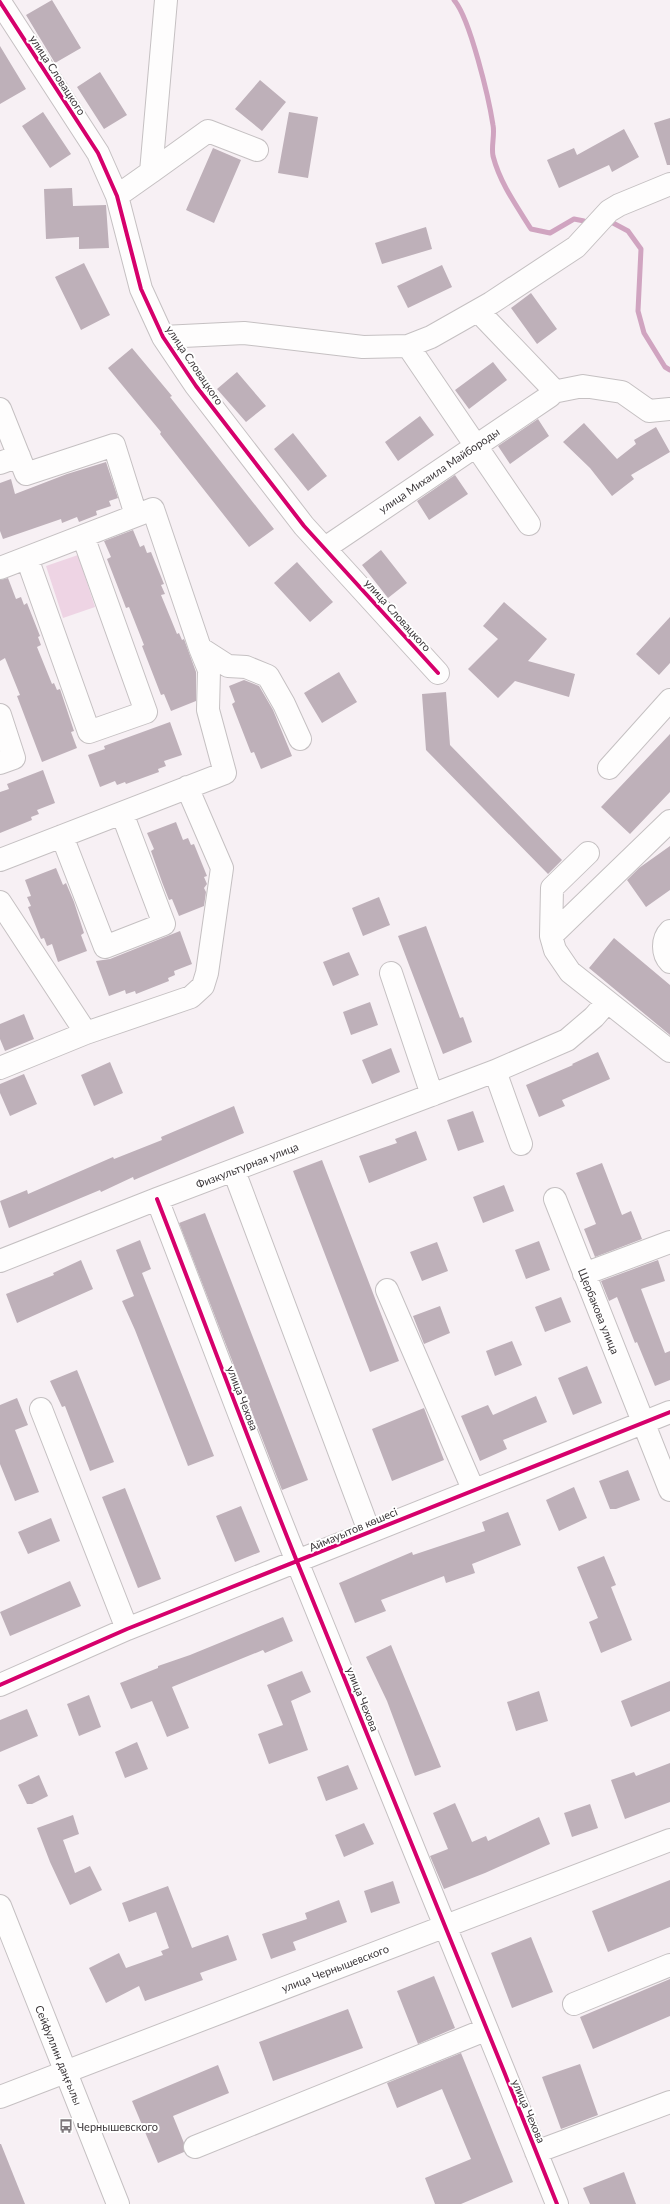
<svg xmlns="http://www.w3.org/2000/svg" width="670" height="2204" font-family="Lato,sans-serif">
<rect width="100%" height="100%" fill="#f7f0f4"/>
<!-- green -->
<path fill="#eed4e4" d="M 78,555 L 95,607 L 63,618 L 46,566 Z"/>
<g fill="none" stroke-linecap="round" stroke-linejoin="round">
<!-- stream -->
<path stroke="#d0a4c0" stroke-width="5" d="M 454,0 C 470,18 489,99 493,125 C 495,135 491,146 493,156 C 500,183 516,205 531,229 L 550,233 L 574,219 L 584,221
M 613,223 L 628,231 L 641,249 L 638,311 L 644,333 L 665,367 L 670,370"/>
</g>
<!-- building -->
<path fill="#beb0b9" d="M 52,0 L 81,48 L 55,63 L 26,15 Z
M 0,46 L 26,89 L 0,104 Z
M 100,72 L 127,115 L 104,129 L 77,87 Z
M 260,80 L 286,102 L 262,131 L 235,109 Z
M 43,112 L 71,154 L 50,168 L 22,126 Z
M 289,112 L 318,117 L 308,178 L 278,173 Z
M 670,118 L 670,165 L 667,165 L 654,123 Z
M 624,129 L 639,157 L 612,172 L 609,165 L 559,188 L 547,160 L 574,148 L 577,155 Z
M 213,148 L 241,160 L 214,223 L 186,210 Z
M 72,188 L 73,206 L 106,205 L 109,248 L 79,249 L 79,237 L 46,239 L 44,189 Z
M 426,227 L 432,249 L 382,264 L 375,243 Z
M 84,263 L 110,315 L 81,330 L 55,277 Z
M 442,265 L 452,287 L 408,308 L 397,286 Z
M 531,293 L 557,329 L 537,344 L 511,308 Z
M 132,348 L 172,396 L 170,397 L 274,529 L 249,547 L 160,434 L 161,432 L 108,368 Z
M 493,362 L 507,380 L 469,409 L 455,390 Z
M 237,372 L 266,406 L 246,422 L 217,389 Z
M 420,416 L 434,435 L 398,461 L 385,442 Z
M 538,419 L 549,436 L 510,464 L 498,446 Z
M 584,423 L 617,459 L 636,444 L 634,440 L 656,427 L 670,452 L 631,475 L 634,479 L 612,496 L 590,468 L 563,442 Z
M 293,433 L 327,476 L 308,491 L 274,449 Z
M 106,462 L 118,498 L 109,501 L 111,506 L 96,511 L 97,515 L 79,522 L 77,517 L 62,523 L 61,519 L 3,539 L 0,531 L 0,483 L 11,479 L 15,494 L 67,474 Z
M 455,475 L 468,494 L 429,520 L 417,501 Z
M 133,530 L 140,547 L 144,545 L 147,553 L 151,552 L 164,584 L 161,585 L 165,594 L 161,595 L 177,634 L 179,633 L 182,640 L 184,639 L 196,672 L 196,701 L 171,711 L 164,694 L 161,695 L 142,646 L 144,645 L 129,607 L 126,608 L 107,559 L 111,557 L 104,541 Z
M 381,550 L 407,583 L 388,598 L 362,565 Z
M 297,562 L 333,602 L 310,622 L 274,583 Z
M 8,578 L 16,599 L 21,597 L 24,605 L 27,603 L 40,636 L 38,637 L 41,645 L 37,647 L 52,684 L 54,683 L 57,690 L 60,689 L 74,731 L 71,732 L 77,748 L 42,762 L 17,696 L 20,695 L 5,658 L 0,661 L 0,580 Z
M 504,602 L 547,639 L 528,661 L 575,674 L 569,697 L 515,681 L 498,698 L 468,669 L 498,639 L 483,626 Z
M 670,617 L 670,663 L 659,675 L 636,654 Z
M 339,672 L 357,702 L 322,723 L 304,693 Z
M 244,680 L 259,686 L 273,710 L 292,756 L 261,769 L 254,752 L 251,753 L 232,704 L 235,702 L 229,686 Z
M 446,692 L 450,745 L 562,860 L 548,874 L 426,750 L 422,694 Z
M 170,722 L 182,755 L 164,761 L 166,766 L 158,769 L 159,772 L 126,784 L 125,782 L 117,785 L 115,781 L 100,787 L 88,755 L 105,749 L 104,746 Z
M 670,734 L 670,792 L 630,834 L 601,807 Z
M 43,770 L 55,803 L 37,810 L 39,814 L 31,817 L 32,820 L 0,833 L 0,792 L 9,789 L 7,784 Z
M 176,822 L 183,840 L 188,838 L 191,845 L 194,844 L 207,876 L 204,877 L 207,884 L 204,888 L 206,892 L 204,906 L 179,916 L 172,899 L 169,900 L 162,882 L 151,851 L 154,849 L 147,833 Z
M 670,846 L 670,890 L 646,907 L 627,880 L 639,868 Z
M 56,868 L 63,885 L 66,883 L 74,902 L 84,933 L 81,935 L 87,951 L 58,962 L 52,944 L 47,946 L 44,938 L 41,939 L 28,907 L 31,906 L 27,897 L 31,896 L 25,880 Z
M 379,897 L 390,925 L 363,936 L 352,908 Z
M 426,926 L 460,1018 L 463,1017 L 472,1042 L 443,1054 L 398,936 Z
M 180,931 L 192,964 L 174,971 L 175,975 L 168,978 L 169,981 L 136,994 L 135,991 L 126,994 L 125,990 L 109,996 L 96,961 L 110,959 Z
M 614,938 L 670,985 L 670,1035 L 589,968 Z
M 349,952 L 359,975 L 333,986 L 323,962 Z
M 370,1002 L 378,1025 L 351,1035 L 343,1012 Z
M 24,1014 L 34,1039 L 5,1051 L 0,1039 L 0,1024 Z
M 391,1048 L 400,1072 L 372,1084 L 362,1060 Z
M 598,1052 L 610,1079 L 562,1100 L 565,1106 L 539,1117 L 526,1085 L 573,1065 L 572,1064 Z
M 110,1062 L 123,1093 L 94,1106 L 81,1075 Z
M 24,1074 L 37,1104 L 10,1116 L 0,1093 L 0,1084 Z
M 234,1106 L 244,1133 L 134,1180 L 133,1177 L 101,1192 L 100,1190 L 9,1228 L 0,1201 L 27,1190 L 28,1194 L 113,1157 L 114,1159 L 162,1140 L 161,1137 Z
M 473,1111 L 484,1142 L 458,1151 L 447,1120 Z
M 416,1131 L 427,1160 L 369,1183 L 359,1156 L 397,1143 L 395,1139 Z
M 322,1160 L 399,1361 L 370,1372 L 293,1171 Z
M 602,1163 L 622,1215 L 631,1211 L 642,1239 L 595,1257 L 584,1229 L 596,1224 L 576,1173 Z
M 504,1185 L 514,1211 L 483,1223 L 473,1197 Z
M 205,1213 L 308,1480 L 282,1490 L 179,1223 Z
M 140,1240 L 151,1269 L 142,1273 L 214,1456 L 188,1466 L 135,1330 L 122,1301 L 134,1296 L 116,1250 Z
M 539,1241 L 550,1270 L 526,1279 L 515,1250 Z
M 437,1242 L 448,1271 L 422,1281 L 410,1252 Z
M 81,1260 L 93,1289 L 17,1323 L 6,1294 L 54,1275 L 53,1273 Z
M 658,1260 L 665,1281 L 641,1289 L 665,1353 L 670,1351 L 670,1380 L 655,1386 L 637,1342 L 635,1343 L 617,1297 L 609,1301 L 601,1281 Z
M 561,1297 L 571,1322 L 545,1332 L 535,1307 Z
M 440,1306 L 450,1333 L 424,1344 L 413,1316 Z
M 512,1341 L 522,1365 L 495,1376 L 486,1351 Z
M 587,1366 L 602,1403 L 573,1415 L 558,1378 Z
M 77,1370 L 114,1462 L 90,1471 L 65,1406 L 62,1407 L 50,1381 Z
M 536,1396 L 547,1422 L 503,1440 L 507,1449 L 480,1461 L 461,1416 L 488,1405 L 493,1415 Z
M 17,1398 L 28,1425 L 15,1430 L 39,1492 L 15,1501 L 0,1464 L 0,1405 Z
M 424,1408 L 444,1460 L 392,1481 L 372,1429 Z
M 628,1470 L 640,1500 L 616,1509 L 610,1509 L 599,1481 Z
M 574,1487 L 587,1518 L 559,1531 L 546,1500 Z
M 125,1488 L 161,1579 L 138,1588 L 102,1497 Z
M 241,1506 L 260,1552 L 235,1562 L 216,1516 Z
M 508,1512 L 521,1545 L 472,1564 L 475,1573 L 446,1583 L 444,1576 L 381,1600 L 386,1611 L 355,1623 L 339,1583 L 412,1552 L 413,1555 L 485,1531 L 482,1522 Z
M 51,1518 L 60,1541 L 28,1554 L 18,1532 Z
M 604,1556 L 616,1585 L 611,1587 L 632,1640 L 601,1653 L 589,1622 L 598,1618 L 577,1567 Z
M 70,1581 L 81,1606 L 10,1636 L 0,1612 Z
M 283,1617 L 293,1641 L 265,1653 L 263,1650 L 172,1687 L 189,1728 L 167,1737 L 152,1701 L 131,1709 L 120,1683 L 158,1668 L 158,1666 L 190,1655 Z
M 391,1645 L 441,1767 L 415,1776 L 387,1701 L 366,1657 Z
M 302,1671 L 311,1692 L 291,1701 L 308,1750 L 269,1764 L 258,1734 L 283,1725 L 267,1685 Z
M 670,1681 L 670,1711 L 631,1727 L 621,1701 Z
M 539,1691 L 548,1721 L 516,1731 L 507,1702 Z
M 89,1695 L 101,1727 L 79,1736 L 67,1704 Z
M 27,1709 L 38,1736 L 0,1752 L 0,1720 Z
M 137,1742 L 148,1769 L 125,1778 L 115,1752 Z
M 670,1763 L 670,1802 L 625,1819 L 611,1780 L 634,1772 L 636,1776 Z
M 348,1765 L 358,1789 L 326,1801 L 317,1777 Z
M 39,1775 L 48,1796 L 32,1804 L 27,1804 L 18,1785 Z
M 455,1803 L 472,1842 L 486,1836 L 488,1841 L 539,1817 L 550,1844 L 485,1873 L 444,1889 L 430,1856 L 448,1849 L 433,1813 Z
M 590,1804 L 598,1828 L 572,1837 L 564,1813 Z
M 73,1815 L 79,1834 L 63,1840 L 75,1873 L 90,1866 L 102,1890 L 70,1905 L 50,1862 L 37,1828 Z
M 364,1823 L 374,1844 L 344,1857 L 335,1835 Z
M 670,1880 L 670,1927 L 608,1952 L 592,1911 Z
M 393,1881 L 400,1903 L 371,1913 L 364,1891 Z
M 168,1886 L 192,1948 L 228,1935 L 237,1960 L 200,1973 L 203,1980 L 145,2001 L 139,1986 L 106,2003 L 89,1968 L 119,1953 L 126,1968 L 163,1955 L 161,1951 L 169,1948 L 156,1912 L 129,1922 L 122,1903 Z
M 339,1900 L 347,1922 L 293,1942 L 296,1950 L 271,1959 L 262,1934 L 307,1919 L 305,1913 Z
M 531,1937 L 553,1992 L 512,2008 L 491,1953 Z
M 434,1976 L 455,2028 L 418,2044 L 397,1991 Z
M 670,1979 L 670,2016 L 593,2049 L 580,2017 Z
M 348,2009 L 363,2048 L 273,2081 L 259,2042 Z
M 461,2053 L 513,2182 L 461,2204 L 435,2204 L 425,2178 L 471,2159 L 442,2089 L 397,2108 L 387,2083 Z
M 580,2064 L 598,2115 L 561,2129 L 542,2077 Z
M 218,2065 L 229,2093 L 173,2116 L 184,2143 L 184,2152 L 158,2163 L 132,2101 Z
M 0,2144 L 1,2144 L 25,2204 L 0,2204 Z
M 624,2172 L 636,2204 L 590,2204 L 583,2188 Z"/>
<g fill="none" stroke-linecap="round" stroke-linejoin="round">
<defs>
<path id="minor" d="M 0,2 L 98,153 L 117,196 L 141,289 L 163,337 L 196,386 L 304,526 L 438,673
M 151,172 L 208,131 L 257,150
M 117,196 L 151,172 L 166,0
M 478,311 L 551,387 L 553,392
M 163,337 L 244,333 L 363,347 L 408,346 L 431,337 L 491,303 L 576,247 L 609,211 L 619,205 L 670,184
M 408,346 L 529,524
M 553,392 L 583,386 L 622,392 L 649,411 L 670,409
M 0,409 L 26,474 L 114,445 L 136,515
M 0,463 L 19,456
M 325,548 L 550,396 L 553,392
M 27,558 L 89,732 L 146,712 L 83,536
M 0,568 L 153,509 L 200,648 L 209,670 L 208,710 L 225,773 L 0,860
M 200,648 L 228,666 L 246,667 L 268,676 L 284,704 L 300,739
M 0,715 L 14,758 L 0,763
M 609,768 L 670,700
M 62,836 L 105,947 L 164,924 L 122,813
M 588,853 L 552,888 L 551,936 L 555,950 L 570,972 L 670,1051
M 0,902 L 86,1033
M 670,931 C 662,939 662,954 670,962
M 551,936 L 670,821
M 391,973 L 432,1095
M 0,1068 L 86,1033 L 191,997 L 203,986 L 207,973 L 222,868 L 187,787
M 495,1071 L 521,1144
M 234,1171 L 369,1531
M 157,1199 C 204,1320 249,1443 298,1564 C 384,1777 472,1990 557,2204
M 555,1199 L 670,1490
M 0,1261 L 157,1199 L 495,1071 L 567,1040 L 594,1017 L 607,1002
M 584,1274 L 670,1242
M 387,1290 L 473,1489
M 41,1409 L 127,1629
M 0,1685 L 127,1629 L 670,1412
M 574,2004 L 670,1965
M 0,2097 L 670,1840
M 195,2147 L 485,2030
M 536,2152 L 670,2102"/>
<path id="major" d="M 0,1906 L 118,2204"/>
</defs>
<!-- minor casing -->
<use href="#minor" stroke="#c5c0c2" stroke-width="24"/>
<!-- major casing -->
<use href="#major" stroke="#c5c0c2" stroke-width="24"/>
<!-- minor -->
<use href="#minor" stroke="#fefdfd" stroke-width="22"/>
<!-- major -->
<use href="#major" stroke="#fefdfd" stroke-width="22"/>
<defs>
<path id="cycleway" d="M 0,2 L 98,153 L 117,196 L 141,289 L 163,337 L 196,386 L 304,526 L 438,673
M 157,1199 C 204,1320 249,1443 298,1564 C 384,1777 472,1990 557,2204
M 0,1685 L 127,1629 L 670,1412"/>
</defs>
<!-- cycleway casing -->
<use href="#cycleway" stroke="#fff" stroke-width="6"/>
<!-- cycleway -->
<use href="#cycleway" stroke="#d6006c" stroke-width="4"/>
</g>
<!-- icons -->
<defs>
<symbol id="bus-bare" viewBox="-9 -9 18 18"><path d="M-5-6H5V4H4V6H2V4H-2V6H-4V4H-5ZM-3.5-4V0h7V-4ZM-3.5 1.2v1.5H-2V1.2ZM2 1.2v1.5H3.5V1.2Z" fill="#7e787c" stroke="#fff" stroke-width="2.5" paint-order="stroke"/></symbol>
</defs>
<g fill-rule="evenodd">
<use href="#bus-bare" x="56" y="2116" width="20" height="20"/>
</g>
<g text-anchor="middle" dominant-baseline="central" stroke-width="4" stroke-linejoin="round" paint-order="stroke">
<!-- street labels -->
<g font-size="11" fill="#3d383b" stroke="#fff">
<text transform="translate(58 75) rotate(57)">улица Словацкого</text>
<text transform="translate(195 365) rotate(56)">улица Словацкого</text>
<text transform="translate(439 470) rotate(-34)">улица Михаила Майбороды</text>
<text transform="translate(398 615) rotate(48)">улица Словацкого</text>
<text transform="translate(247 1165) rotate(-21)">Физкультурная улица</text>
<text transform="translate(599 1311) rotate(68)">Щербакова улица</text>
<text transform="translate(243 1398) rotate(69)">улица Чехова</text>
<text transform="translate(353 1529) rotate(-23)">Аймауытов көшесі</text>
<text transform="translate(363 1699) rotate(68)">улица Чехова</text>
<text transform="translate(335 1968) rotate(-21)">улица Чернышевского</text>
<text transform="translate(59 2055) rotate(68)">Сейфуллин даңғылы</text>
<text transform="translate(529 2111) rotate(67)">улица Чехова</text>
</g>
<!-- poi labels -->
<g font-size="11" fill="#3d383b" stroke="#fff" text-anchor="start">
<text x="77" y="2126">Чернышевского</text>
</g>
</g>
</svg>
